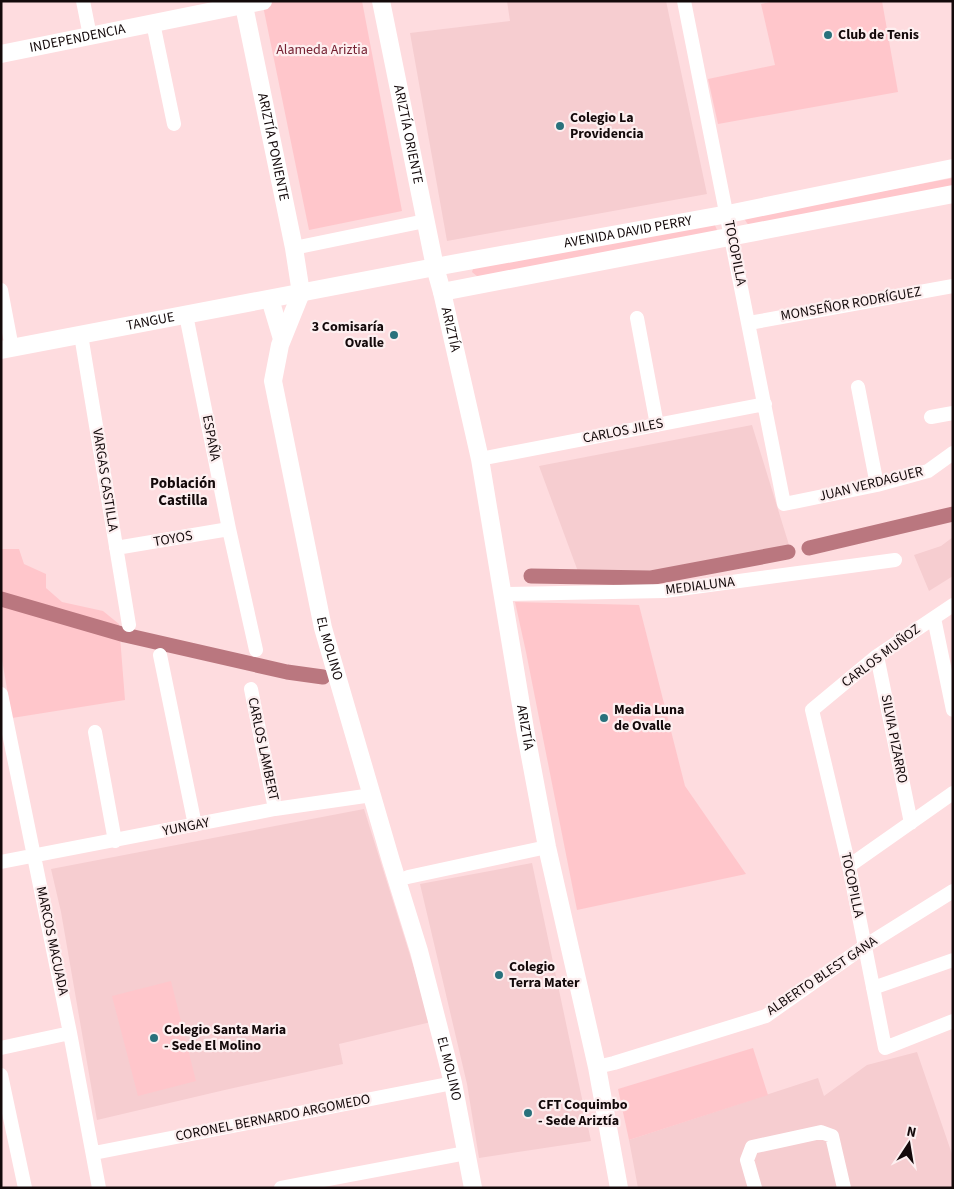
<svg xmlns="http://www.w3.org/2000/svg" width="954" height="1189" font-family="'Source Sans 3',sans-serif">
<rect width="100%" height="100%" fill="#fedcdf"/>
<!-- built -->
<path fill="#f6cdd0" d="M 507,1 L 666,1 L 707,194 L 447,241 L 410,33 L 510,21 Z
M 752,425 L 789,545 L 643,574 L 580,577 L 539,466 Z
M 953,537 L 953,576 L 929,591 L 914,555 L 941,546 Z
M 364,809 L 431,1022 L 339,1044 L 343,1064 L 229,1089 L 97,1120 L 61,912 L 51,869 Z
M 532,863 L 591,1141 L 479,1158 L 467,1084 L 420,884 Z
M 917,1052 L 953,1157 L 953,1188 L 638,1188 L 629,1140 L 818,1078 L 824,1096 L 867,1065 Z"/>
<!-- green -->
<path fill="#ffc6cb" d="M 262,1 L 362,1 L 402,211 L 309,230 Z
M 775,1 L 882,1 L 898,92 L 718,124 L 708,79 L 775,65 L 761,4 Z
M 953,178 L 953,186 L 749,226 L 743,217 Z
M 714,223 L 717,230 L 715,233 L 478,277 L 472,272 L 474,266 Z
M 1,549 L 19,549 L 24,564 L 46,574 L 46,588 L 62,602 L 103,611 L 119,624 L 125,700 L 12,718 L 1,654 Z
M 515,602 L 639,605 L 685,786 L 746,874 L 577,910 L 526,652 Z
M 171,981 L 196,1081 L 138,1096 L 112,996 Z
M 753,1048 L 768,1095 L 629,1140 L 618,1089 Z"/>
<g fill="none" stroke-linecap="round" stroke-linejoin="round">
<!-- canal -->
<path stroke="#ba777f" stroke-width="15" d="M 809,548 L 953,514
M 531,576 L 650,578 L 788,552
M 1,599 L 125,635 L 287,672 L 323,677"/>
<!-- minor -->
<path stroke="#fff" stroke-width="14" d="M 83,1 L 90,36
M 684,1 L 784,504 L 877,485 L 928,471 L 953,453
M 153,23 L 174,124
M 294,248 L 425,221
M 1,290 L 12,348
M 186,315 L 229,529 L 256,650
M 637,318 L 657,425
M 749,323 L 953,286
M 81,335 L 129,625
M 858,387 L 877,485
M 931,417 L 953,413
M 480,459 L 765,404
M 116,548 L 229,529
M 503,594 L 665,591 L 895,560
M 953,605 L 877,656 L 812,710 L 849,866 L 885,1048 L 953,1021
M 934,618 L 953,710
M 160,655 L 195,825
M 877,656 L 911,823
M 251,689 L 275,809
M 1,694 L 70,1033 L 99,1188
M 95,732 L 115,841
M 1,862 L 275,809 L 372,795
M 849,866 L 953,793
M 408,877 L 547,847
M 873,988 L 953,960
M 1,1048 L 70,1033
M 597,1067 L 614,1063 L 766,1016 L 865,946 L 953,891
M 1,1075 L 25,1188
M 94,1153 L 453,1083
M 281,1188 L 466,1153
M 755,1188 L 747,1160 L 752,1147 L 821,1132 L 832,1136 L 844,1188"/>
<!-- major -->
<g stroke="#fff" stroke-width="18">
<path id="s1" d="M 243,1 L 294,248 L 301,293 L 280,345 L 273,381 L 323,628 L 391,861 L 419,951 L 453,1083 L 473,1188"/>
<path id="s2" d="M 381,1 L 435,267 L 442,292 L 480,459 L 525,729 L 547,847 L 597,1067 L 619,1188"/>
<path id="s3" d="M 1,54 L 263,1"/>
<path d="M 442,292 L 953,194"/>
<path d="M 270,299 L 282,339"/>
<path id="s4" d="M 1,350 L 435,267 L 728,214 L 953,168"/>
</g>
</g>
<!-- markers -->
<g fill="#29717c" stroke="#fdeff0" stroke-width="2">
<circle cx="828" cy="35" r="5"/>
<circle cx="560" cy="126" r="5"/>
<circle cx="394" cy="335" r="5"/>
<circle cx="604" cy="718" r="5"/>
<circle cx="499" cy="975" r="5"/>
<circle cx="154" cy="1038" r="5"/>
<circle cx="528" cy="1113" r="5"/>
</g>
<g text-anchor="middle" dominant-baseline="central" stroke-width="4.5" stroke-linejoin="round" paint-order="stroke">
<!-- poi labels -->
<g font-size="14" font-weight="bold" fill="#13090a" stroke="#fdeff0" text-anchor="start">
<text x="838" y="35">Club de Tenis</text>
<text x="570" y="118">Colegio La<tspan x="570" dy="16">Providencia</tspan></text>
<text x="384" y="327" text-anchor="end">3 Comisaría<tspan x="384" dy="16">Ovalle</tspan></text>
<text x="614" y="710">Media Luna<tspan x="614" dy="16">de Ovalle</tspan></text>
<text x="509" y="967">Colegio<tspan x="509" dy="16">Terra Mater</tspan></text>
<text x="164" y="1030">Colegio Santa Maria<tspan x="164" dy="16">- Sede El Molino</tspan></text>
<text x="538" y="1105">CFT Coquimbo<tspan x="538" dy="16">- Sede Ariztía</tspan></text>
</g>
<!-- street labels -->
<g font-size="14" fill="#13090a" stroke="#fdeff0">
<text stroke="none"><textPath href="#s3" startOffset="78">INDEPENDENCIA</textPath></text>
<text stroke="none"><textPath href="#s2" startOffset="136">ARIZTÍA ORIENTE</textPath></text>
<text stroke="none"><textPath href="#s1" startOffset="149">ARIZTÍA PONIENTE</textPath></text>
<text stroke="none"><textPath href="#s4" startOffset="638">AVENIDA DAVID PERRY</textPath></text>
<text transform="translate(735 253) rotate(79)">TOCOPILLA</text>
<text transform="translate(851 304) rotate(-10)">MONSEÑOR RODRÍGUEZ</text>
<text stroke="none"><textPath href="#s4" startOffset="152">TANGUE</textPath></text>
<text stroke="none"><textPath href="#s2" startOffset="336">ARIZTÍA</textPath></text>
<text transform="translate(623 431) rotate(-11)">CARLOS JILES</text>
<text transform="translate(211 438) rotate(79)">ESPAÑA</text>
<text transform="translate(105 480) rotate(81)">VARGAS CASTILLA</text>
<text transform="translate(871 484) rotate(-14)">JUAN VERDAGUER</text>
<text transform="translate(173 539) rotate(-10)">TOYOS</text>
<text transform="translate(700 586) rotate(-7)">MEDIALUNA</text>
<text stroke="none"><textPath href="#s1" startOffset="664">EL MOLINO</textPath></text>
<text transform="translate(881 656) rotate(-37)">CARLOS MUÑOZ</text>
<text stroke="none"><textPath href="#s2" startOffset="741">ARIZTÍA</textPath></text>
<text transform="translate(894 739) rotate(79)">SILVIA PIZARRO</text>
<text transform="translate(263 749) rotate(78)">CARLOS LAMBERT</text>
<text transform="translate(186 827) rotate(-11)">YUNGAY</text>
<text transform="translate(852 885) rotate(78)">TOCOPILLA</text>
<text transform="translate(52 941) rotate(78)">MARCOS MACUADA</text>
<text transform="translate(822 976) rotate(-34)">ALBERTO BLEST GANA</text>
<text stroke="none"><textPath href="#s1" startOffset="1101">EL MOLINO</textPath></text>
<text transform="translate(273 1118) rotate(-11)">CORONEL BERNARDO ARGOMEDO</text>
</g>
<!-- park labels -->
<g font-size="14" fill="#752233" stroke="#fdeff0">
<text x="322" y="50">Alameda Ariztia</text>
</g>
<!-- neighbourhood labels -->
<g font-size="15" font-weight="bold" fill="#13090a" stroke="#fdeff0">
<text x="183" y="483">Población<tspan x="183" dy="17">Castilla</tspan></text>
</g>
</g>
<!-- border -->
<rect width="954" height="1189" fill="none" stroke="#13090a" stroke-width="5"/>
<!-- north arrow -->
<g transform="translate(909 1144) rotate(12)" stroke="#fdeff0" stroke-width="4" paint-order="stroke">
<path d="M0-4L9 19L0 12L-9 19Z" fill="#13090a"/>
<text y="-8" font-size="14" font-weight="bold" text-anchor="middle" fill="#13090a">N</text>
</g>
</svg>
